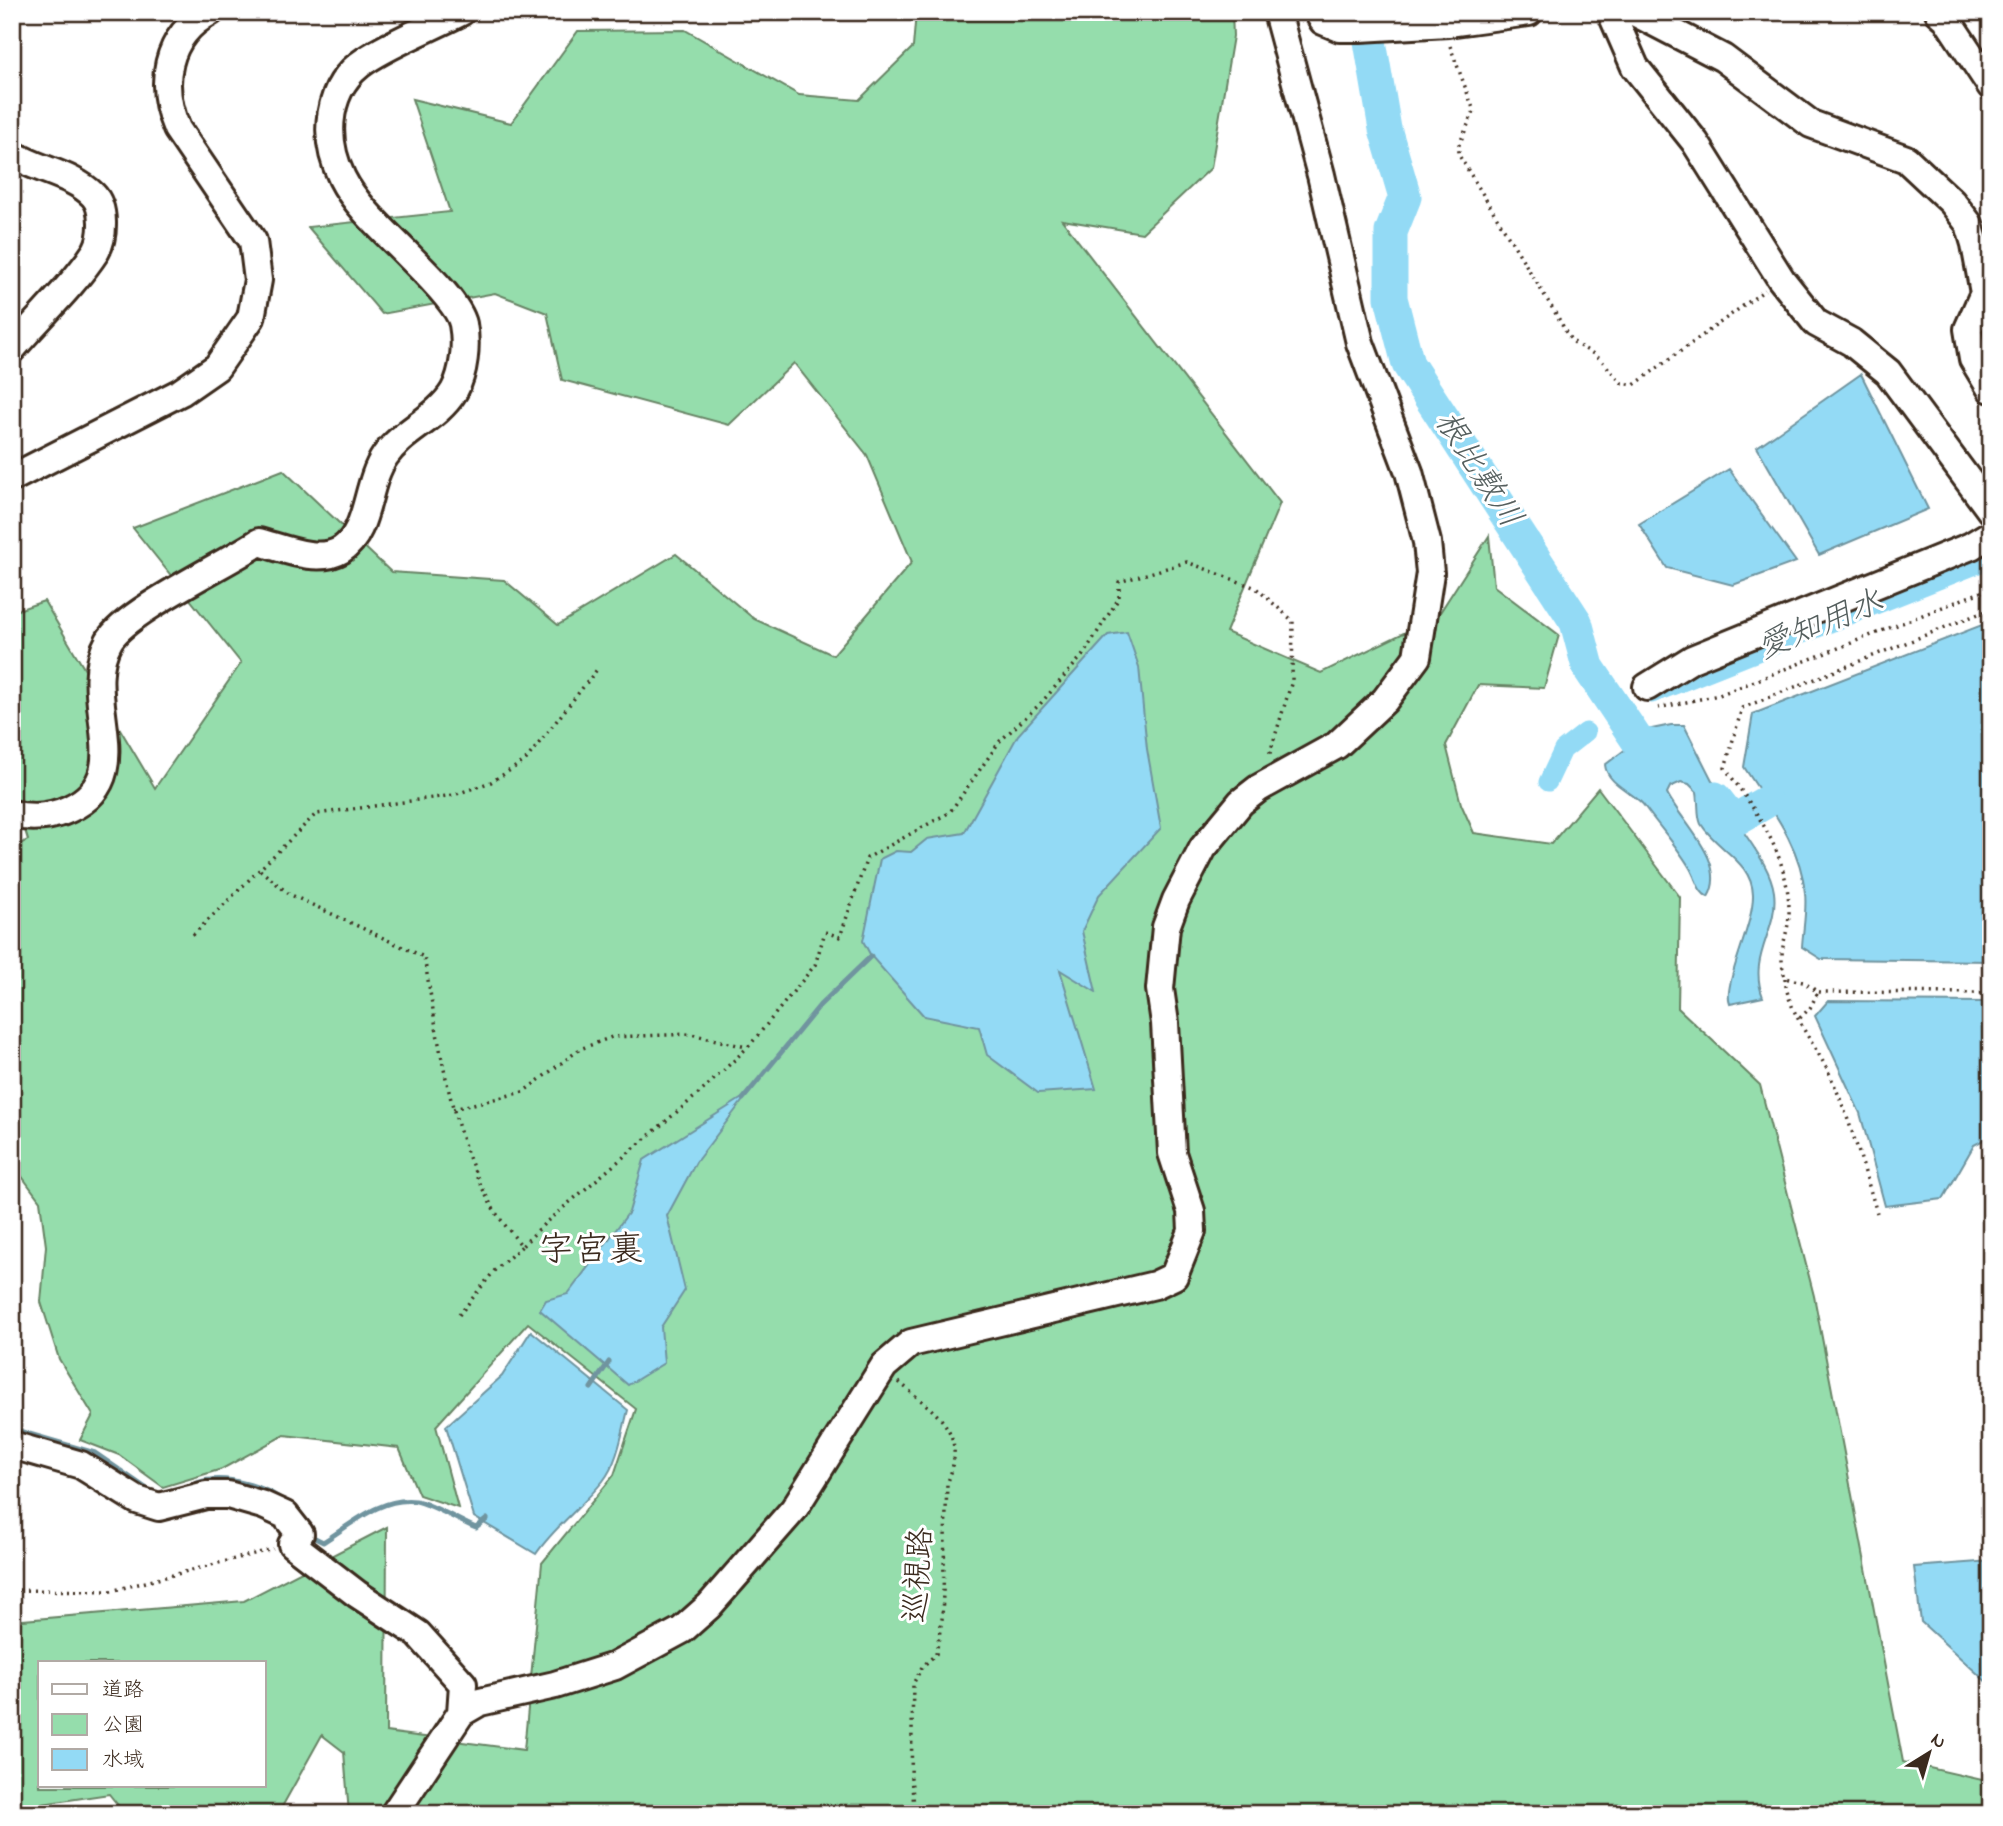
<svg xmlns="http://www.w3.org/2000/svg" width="2003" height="1826" font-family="'Indie Flower','Klee One',sans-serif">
<rect width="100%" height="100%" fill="#fff"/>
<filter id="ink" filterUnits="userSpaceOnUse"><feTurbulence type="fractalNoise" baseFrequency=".0143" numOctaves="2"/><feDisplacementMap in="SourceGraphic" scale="14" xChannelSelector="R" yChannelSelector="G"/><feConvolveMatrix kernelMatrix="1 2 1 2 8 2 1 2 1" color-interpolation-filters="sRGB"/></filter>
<g filter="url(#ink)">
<!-- green -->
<path fill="#95ddac" stroke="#688465" stroke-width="2" fill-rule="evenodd" d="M 916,12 L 1232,12 L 1233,36 L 1211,168 L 1142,233 L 1062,220 L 1280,503 L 1226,632 L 1321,673 L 1437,617 L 1489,536 L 1494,586 L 1559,635 L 1544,688 L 1478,685 L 1446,745 L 1461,804 L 1474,833 L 1551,844 L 1598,788 L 1680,897 L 1678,1008 L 1760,1085 L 1814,1296 L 1903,1762 L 1991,1782 L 1991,1814 L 349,1814 L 344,1752 L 322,1735 L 278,1814 L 125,1814 L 109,1794 L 22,1807 L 12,1814 L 12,1621 L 244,1601 L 387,1527 L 386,1732 L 524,1750 L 542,1563 L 614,1475 L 636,1409 L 528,1323 L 436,1426 L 458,1508 L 419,1495 L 399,1448 L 284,1435 L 222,1469 L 163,1487 L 119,1455 L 80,1440 L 93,1415 L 59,1359 L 41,1302 L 46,1246 L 40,1201 L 12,1163 L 12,848 L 28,840 L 12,788 L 12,612 L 44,601 L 155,788 L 241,663 L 133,528 L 283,470 L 391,572 L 504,580 L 558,625 L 676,554 L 754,619 L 833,655 L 912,562 L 867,455 L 794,363 L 729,425 L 562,380 L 547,313 L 495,293 L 382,314 L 308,227 L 450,212 L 412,99 L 511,123 L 578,31 L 685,30 L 799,95 L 859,100 L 913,47 ZM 40,1663 L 264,1663 L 264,1786 L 40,1786 Z"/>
<!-- water -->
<path fill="#93daf5" stroke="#70949f" stroke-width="2" d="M 1861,374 L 1928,509 L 1819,555 L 1757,447 Z
M 1729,469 L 1796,562 L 1733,585 L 1667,568 L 1639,524 Z
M 1987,623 L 1991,625 L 1991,961 L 1821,959 L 1802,947 C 1803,929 1807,910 1805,893 C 1801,845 1769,806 1744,767 L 1753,714 Z
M 1127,632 L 1139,667 L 1147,749 L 1161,828 L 1099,895 L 1082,931 L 1096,992 L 1060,970 L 1096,1089 L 1038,1093 L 987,1055 L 979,1027 L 924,1016 L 871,956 L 863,941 L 880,859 L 896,851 L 911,852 L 927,839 L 964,833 L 1018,735 L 1108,635 Z
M 1671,725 L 1684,725 L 1719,794 L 1733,810 L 1744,805 L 1750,817 L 1739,825 C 1752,845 1771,869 1774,892 C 1779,930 1747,956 1763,997 L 1730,1004 C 1722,985 1754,925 1753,895 C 1752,861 1717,850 1701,824 C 1697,816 1699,802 1697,792 L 1689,784 L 1681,782 L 1670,787 L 1667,793 C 1680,821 1729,862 1708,897 C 1698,892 1696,879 1691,870 C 1678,847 1660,828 1645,807 C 1636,793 1607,785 1605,765 L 1631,745 L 1630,740 L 1647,730 Z
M 1828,1001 L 1991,1002 L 1991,1136 L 1974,1145 L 1943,1199 L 1885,1206 L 1860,1113 L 1815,1016 Z
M 747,1095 L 696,1162 L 667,1216 L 685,1290 L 661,1327 L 664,1363 L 628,1385 L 540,1310 L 546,1300 L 568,1294 L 629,1212 L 644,1160 Z
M 531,1331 L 628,1410 C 622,1433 618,1462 603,1481 C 582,1507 555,1526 536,1554 L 474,1517 L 446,1426 L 502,1376 Z
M 1991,1561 L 1991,1686 L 1921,1622 L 1914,1567 Z"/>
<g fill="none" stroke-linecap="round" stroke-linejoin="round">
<!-- stream -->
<path stroke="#70949f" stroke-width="5" d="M 743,1099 L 820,1005 L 871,956
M 591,1388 L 609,1362
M 12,1429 L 95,1453 L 150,1491
M 188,1486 C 195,1484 203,1480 210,1480 C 231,1477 270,1488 284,1502
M 309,1535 L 323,1542 C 351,1525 381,1496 416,1501 C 432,1504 459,1521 476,1528 L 487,1519"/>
<!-- canal -->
<path stroke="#93daf5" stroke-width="19" d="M 1652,694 L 1991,559
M 1548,782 L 1563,750 L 1586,732"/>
<!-- river -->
<path stroke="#93daf5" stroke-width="33" d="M 1365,12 L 1385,129 L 1405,197 L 1391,232 L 1391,298 L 1408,364 L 1576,622 L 1588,667 L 1639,743 L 1675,749
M 1715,798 L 1733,821 L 1766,802"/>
<defs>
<path id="minor" d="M 1318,12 L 1323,21 L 1340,28 L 1360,28 L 1448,23 L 1529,12
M 1611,12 L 1635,67 L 1695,142 L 1781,279 L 1816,323 L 1851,342 L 1888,372 L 1991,511
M 1634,12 L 1723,58 L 1811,124 L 1906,159 L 1952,202 L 1969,224 L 1975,244 L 1984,293 L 1968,329 L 1973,359 L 1991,389
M 1939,12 L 1946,18 L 1991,86
M 12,154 C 37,170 72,174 93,195 C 105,207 104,237 96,251 C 73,286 39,317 12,349
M 12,478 L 181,392 L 217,367 L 251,318 L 258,280 L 253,241 L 177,129 C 158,85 165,36 210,12
M 1647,687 L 1692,659 L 1971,546 L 1991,534
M 12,814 C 31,819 52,817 69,809 C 142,776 77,697 109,641 C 125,612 226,564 259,542 C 282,548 318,564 341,550 C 370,531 365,485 385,456 C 403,430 437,419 454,391 C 464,373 467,345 463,324 C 459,305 425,272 411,258 C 388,234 357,208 342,178 C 322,137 326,86 366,60 C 395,41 430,28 461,12
M 12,1445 L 81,1465 L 137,1500 L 159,1507 L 206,1495 L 228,1495 L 263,1505 L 285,1515 L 300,1534 L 292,1544 L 357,1594 L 418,1634 L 463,1684 L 461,1713
M 394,1814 L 461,1713 L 480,1702 L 555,1685 L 615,1666 L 682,1630 L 709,1606 L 794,1509 L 884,1366 L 911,1343 L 1155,1285 L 1174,1276 L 1192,1231 L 1191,1211 L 1172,1153 L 1165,1023 L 1160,989 L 1166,927 L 1176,900 L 1203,848 L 1241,802 L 1259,788 L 1337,745 L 1385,700 L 1417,657 L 1430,573 L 1427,542 L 1409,472 L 1360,343 L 1321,175 L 1277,12"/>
</defs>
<!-- minor casing -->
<use href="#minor" stroke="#3b2a1e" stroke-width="32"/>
<!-- path -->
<path stroke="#3b2a1e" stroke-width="3.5" stroke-dasharray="2 5" stroke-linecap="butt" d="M 1450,46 L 1474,111 L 1458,147 L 1460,157 L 1562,324 C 1572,350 1586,345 1602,361 C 1609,368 1614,376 1622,383 L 1634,385 L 1765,290
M 1991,609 L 1742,708 L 1725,768 C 1756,811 1788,854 1789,909 C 1790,936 1776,946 1785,978 L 1803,982 L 1818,992 L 1991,993
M 1658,708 L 1719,695 L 1991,588
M 260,870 L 289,894 L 424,957 C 439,1041 449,1132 493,1208 C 501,1221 512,1234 522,1246 L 545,1223 L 703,1090 L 750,1045 L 815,965 L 825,932 L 840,937 L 867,858 L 950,812 L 1000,741 L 1040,704 L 1083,655 L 1119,598 L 1119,582 L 1187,562 L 1256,588 L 1293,621 L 1292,681 L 1269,756
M 193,935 L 316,814 L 454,795 L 491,782 L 525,761 L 599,667
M 1785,978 C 1787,1011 1815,1044 1830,1075 C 1850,1119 1863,1166 1877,1213
M 1800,1018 L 1810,1008 L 1818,992
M 453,1109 L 523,1092 L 580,1049 L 612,1037 L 691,1034 L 746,1047
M 459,1315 L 495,1270 L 522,1246
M 899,1382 C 937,1415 969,1430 947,1484 L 942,1619 L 936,1654 L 922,1667 L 913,1684 L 911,1778 L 915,1814
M 12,1590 L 111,1591 L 273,1549"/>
<!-- minor -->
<use href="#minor" stroke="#fff" stroke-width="26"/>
</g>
</g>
<g text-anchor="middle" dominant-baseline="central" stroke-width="6" stroke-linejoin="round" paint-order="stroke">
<!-- street labels -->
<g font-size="32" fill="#3b2a1e" stroke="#fff">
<text transform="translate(920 1575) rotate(-86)">巡視路</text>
</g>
<!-- water labels -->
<g font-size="33" font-style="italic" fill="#555f5e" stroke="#fff">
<text transform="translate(1477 470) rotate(57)">根比敷川</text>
<text transform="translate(1821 626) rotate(-22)">愛知用水</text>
</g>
<!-- quarter labels -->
<g font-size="35" fill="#3b2a1e" stroke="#fff">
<text x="591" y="1251">字宮裏</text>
</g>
</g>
<!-- margin -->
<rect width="2003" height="1826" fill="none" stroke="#fff" stroke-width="42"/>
<rect x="21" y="21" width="1961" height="1784" fill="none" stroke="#3b2a1e" stroke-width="2.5" filter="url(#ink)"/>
<!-- legend -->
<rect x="38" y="1661" width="228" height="126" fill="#ffffff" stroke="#b1aaa5" stroke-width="2"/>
<rect x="52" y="1684" width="35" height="10" fill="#ffffff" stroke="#b1aaa5" stroke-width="2"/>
<text x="102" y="1696" font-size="21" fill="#3b2a1e">道路</text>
<rect x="52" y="1714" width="35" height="21" fill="#95ddac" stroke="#b1aaa5" stroke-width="2"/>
<text x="102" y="1731" font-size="21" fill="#3b2a1e">公園</text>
<rect x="52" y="1749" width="35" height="21" fill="#93daf5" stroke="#b1aaa5" stroke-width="2"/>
<text x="102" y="1766" font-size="21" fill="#3b2a1e">水域</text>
<!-- north arrow -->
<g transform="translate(1929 1753) rotate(37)" stroke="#ffffff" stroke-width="5" paint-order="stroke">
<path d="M0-5L12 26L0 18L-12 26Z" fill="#3b2a1e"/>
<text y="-10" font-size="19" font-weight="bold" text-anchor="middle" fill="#3b2a1e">N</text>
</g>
</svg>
